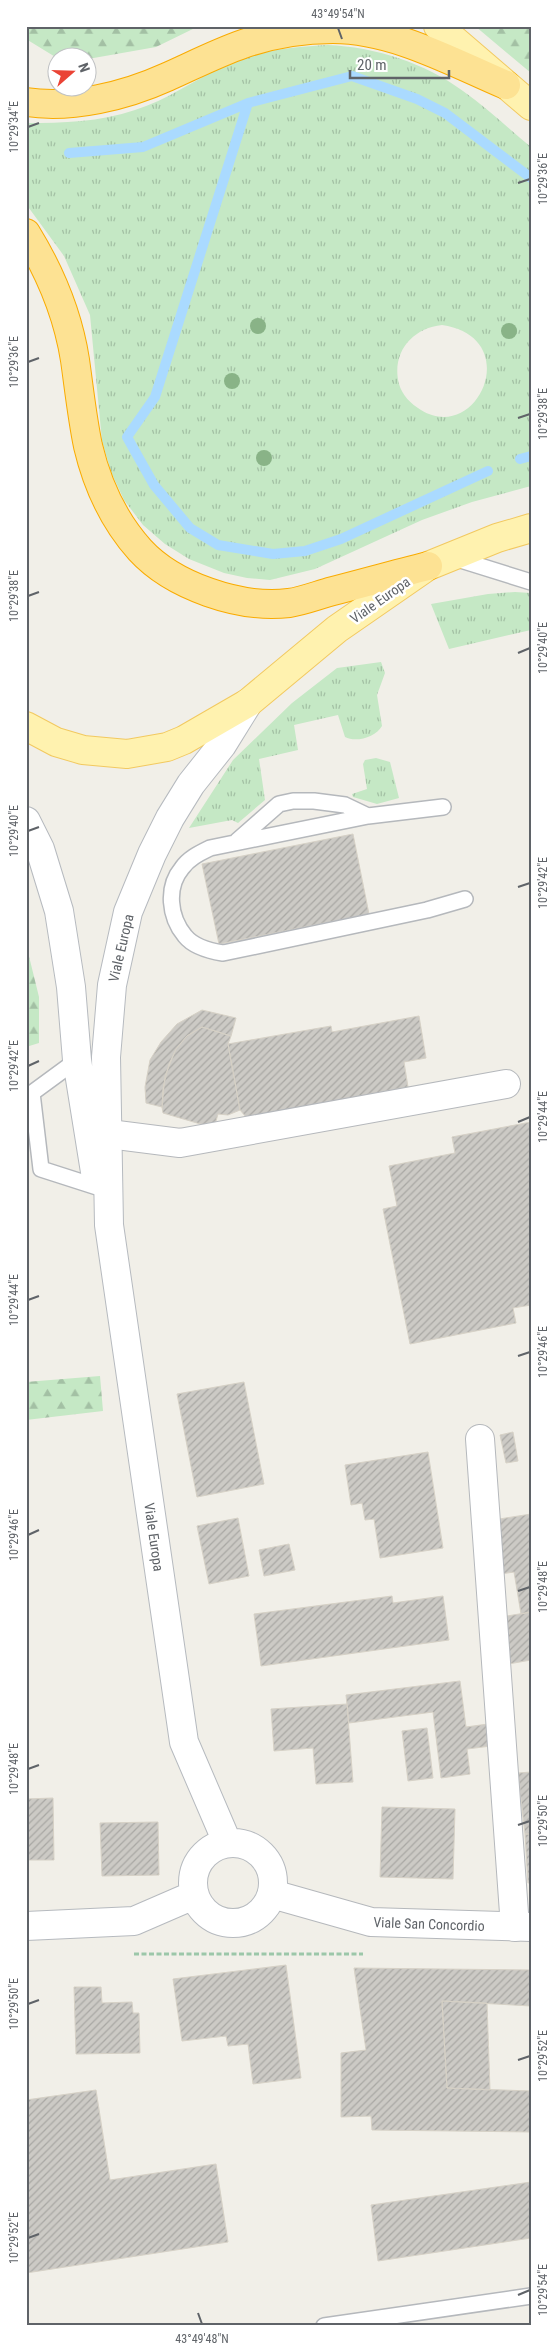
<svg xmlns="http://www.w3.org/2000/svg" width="557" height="2352" font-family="'Roboto Condensed',sans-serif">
<defs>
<pattern id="grass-tufts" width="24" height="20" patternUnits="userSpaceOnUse" patternTransform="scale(1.25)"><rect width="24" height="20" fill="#c5e8c5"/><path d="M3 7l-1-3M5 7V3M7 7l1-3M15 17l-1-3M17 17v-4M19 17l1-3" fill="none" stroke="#a3c0a4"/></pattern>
<pattern id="forest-firs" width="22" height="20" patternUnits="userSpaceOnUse" patternTransform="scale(1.25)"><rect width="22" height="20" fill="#c5e8c5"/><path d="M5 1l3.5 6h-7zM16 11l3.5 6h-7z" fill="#a3c0a4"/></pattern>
<pattern id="building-hatch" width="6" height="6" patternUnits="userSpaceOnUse" patternTransform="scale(1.25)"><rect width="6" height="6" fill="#cccac5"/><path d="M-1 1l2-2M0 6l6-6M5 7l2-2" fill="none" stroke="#a9a8a4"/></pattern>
</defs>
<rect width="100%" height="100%" fill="#f1efe8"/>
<!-- grass -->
<path fill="url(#grass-tufts)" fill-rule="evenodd" d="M 328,45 C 375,47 425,63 463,91 C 487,108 509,129 531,147 L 531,486 L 472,502 L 422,520 L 315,569 L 270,580 L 247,578 L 224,573 L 189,559 L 165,544 L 143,525 L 124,500 L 111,472 L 102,441 L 90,315 L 64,256 L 26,204 L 26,123 C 63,123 100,122 135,110 C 167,100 194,80 224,66 C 256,50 292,47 328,45 ZM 442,325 C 525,337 478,445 421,410 C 411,404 402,395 399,384 C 391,353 412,328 442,325 Z
M 515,592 L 531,593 L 531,630 L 449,649 L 431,604 L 488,594 Z
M 381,662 L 385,673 L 377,695 L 382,726 C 376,737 356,743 345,737 L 338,715 L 294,725 L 298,750 L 259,759 L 265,800 L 238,823 L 232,820 L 189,828 L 233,760 L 292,703 L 337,668 Z
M 376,758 L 390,762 L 399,798 L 377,804 L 353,797 L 352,794 L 367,789 L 363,764 L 365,760 Z"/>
<!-- forest -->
<path fill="url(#forest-firs)" d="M 26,26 L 199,26 L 156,47 L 88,59 L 57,58 L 26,39 Z
M 475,26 L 531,26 L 531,73 Z
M 26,944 L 39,997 L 39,1043 L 26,1047 Z
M 100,1376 L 103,1411 L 26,1420 L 26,1382 Z"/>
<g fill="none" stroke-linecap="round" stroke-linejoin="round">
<!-- stream -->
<path stroke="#aadaff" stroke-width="10" d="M 248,103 L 155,397 L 127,437 L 154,485 L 190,528 L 218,545 L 273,554 L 305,551 L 341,539 L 488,471
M 69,153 L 143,147 L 248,103 L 352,76 L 417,99 L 445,113 L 531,178
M 520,459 L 531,456"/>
</g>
<!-- building -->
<path fill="url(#building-hatch)" stroke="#d6d1c6" d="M 353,834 L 369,914 L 219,944 L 202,864 Z
M 202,1010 L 236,1018 L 231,1036 L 202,1027 L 187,1036 L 176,1049 L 169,1064 L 163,1088 L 162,1107 L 146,1103 L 145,1087 L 150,1060 L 161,1042 L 177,1024 Z
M 419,1016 L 426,1058 L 404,1062 L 408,1087 L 246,1117 L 240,1110 L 228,1044 L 331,1026 L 332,1032 Z
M 202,1027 L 231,1036 L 228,1044 L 240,1110 L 228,1115 L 218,1114 L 214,1128 L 163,1113 L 162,1107 L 165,1076 L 176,1049 L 187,1036 Z
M 531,1122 L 531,1305 L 513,1308 L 516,1323 L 410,1344 L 383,1209 L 397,1206 L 389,1166 L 455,1153 L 452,1137 Z
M 244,1382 L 264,1484 L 197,1497 L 177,1394 Z
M 513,1432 L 518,1461 L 506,1463 L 500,1435 Z
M 428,1452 L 443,1548 L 380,1558 L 374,1519 L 365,1520 L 362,1503 L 351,1505 L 345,1465 Z
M 531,1514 L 531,1612 L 521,1614 L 514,1572 L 501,1574 L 493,1520 Z
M 238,1518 L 249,1576 L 209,1584 L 197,1526 Z
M 289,1544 L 295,1570 L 264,1576 L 259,1550 Z
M 392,1596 L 393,1603 L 443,1596 L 449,1640 L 261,1666 L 254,1614 Z
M 531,1612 L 531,1660 L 503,1665 L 495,1618 Z
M 460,1681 L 466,1727 L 488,1724 L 491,1746 L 467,1749 L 470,1774 L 441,1778 L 433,1712 L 349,1723 L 346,1695 Z
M 347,1704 L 353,1782 L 316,1784 L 313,1748 L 274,1751 L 271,1709 Z
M 427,1728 L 433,1778 L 408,1781 L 402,1731 Z
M 531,1772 L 531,1834 L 525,1834 L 518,1773 Z
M 53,1798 L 54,1860 L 26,1860 L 26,1799 Z
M 382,1807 L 455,1809 L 453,1879 L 380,1877 Z
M 158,1822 L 159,1875 L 102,1876 L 100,1823 Z
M 525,1834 L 531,1834 L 531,1883 L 528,1883 Z
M 286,1965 L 301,2078 L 253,2084 L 248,2044 L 228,2046 L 226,2036 L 182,2041 L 173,1979 Z
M 354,1968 L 531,1970 L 531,2006 L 442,2001 L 447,2088 L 531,2091 L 531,2132 L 372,2130 L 371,2116 L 341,2117 L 341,2053 L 366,2050 Z
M 74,1987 L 101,1987 L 102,2003 L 132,2002 L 133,2013 L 139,2013 L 140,2053 L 76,2054 Z
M 442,2001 L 487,2003 L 490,2090 L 447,2088 Z
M 96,2090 L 110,2180 L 216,2164 L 228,2242 L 26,2273 L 26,2100 Z
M 531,2182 L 531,2238 L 378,2261 L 371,2205 Z"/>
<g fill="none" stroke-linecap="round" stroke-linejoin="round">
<defs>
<path id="service" d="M 451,557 L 531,582
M 443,807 L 368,816 L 210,848 C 200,853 189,858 182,868 C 166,887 169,917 185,936 C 193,946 210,951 223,953 L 427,910 L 465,899
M 237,841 L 279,804 L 293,801 L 314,801 L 345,805 L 368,816
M 77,1060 L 32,1093 L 41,1169 L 97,1187
M 324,2326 L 531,2296"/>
<path id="minor" d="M 109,1134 L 180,1143 L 506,1084
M 480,1439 L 515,1927"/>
<path id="tertiary" d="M 272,1894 L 371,1922 L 531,1927"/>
<path id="secondary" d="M 26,821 L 40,849 L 59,911 L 71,987 L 77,1060 L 96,1178
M 227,1842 L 184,1742 L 109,1225 L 106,1057 L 112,985 L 128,912 L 152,854 L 170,818 L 191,784 L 222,745 L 248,703
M193 1883a40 40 0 1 1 80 0a40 40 0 1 1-80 0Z
M 26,1926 L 134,1921 L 194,1895"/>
<path id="primary" d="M 438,26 L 531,106
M 26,726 L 56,742 L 83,750 L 127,754 L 167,747 L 184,740 L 248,703 L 337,629 L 428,566 L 497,538 L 531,528"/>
<path id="motorway" d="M 26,102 C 72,109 125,96 167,77 C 192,66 217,53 243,44 C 272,34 303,29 333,29 C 393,29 452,62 506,85
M 26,233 C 50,272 68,315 75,360 C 79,388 82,417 88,446 C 97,484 114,521 140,550 C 173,586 240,609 289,603 C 303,601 318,595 333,591 C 364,583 396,574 428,566"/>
</defs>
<!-- service casing -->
<use href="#service" stroke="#b5b8bc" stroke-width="18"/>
<!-- minor casing -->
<use href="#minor" stroke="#b5b8bc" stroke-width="30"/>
<!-- tertiary casing -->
<use href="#tertiary" stroke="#b5b8bc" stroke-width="30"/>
<!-- secondary casing -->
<use href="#secondary" stroke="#b6babf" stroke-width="30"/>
<!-- primary casing -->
<use href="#primary" stroke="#f2c960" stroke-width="30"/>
<!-- motorway casing -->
<use href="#motorway" stroke="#f9ab00" stroke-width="30"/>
<!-- path -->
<path stroke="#9cc7a9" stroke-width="3" stroke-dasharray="5 2.5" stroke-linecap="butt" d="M 134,1954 L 363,1954"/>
<!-- service -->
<use href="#service" stroke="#fff" stroke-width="15"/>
<!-- minor -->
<use href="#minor" stroke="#fff" stroke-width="28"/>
<!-- tertiary -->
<use href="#tertiary" stroke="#fff" stroke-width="28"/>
<!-- secondary -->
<use href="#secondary" stroke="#fff" stroke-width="28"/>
<!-- primary -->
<use href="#primary" stroke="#fff2af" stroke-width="28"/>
<!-- motorway -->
<use href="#motorway" stroke="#fde293" stroke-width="28"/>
</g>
<!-- trees -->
<g fill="#89b387">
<circle cx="258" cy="326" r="8"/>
<circle cx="509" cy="331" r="8"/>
<circle cx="232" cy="381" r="8"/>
<circle cx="264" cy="458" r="8"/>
</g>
<!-- ticks -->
<path fill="none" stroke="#5f6368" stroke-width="2" d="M 338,28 L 342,39M 28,127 L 39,123M 518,183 L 530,179M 28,362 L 39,358M 518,418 L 530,414M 28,596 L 39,592M 518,653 L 530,648M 28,831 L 39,827M 518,887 L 530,883M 28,1066 L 39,1061M 518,1122 L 530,1117M 28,1300 L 39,1296M 518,1356 L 530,1352M 28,1535 L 39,1530M 518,1591 L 530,1587M 28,1769 L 39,1765M 518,1825 L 530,1821M 28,2004 L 39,2000M 518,2060 L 530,2056M 28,2238 L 39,2234M 518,2295 L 530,2290M 198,2313 L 202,2324"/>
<g text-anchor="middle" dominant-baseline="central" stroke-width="5" stroke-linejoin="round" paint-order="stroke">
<!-- street labels -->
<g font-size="14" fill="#5f6368" stroke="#fff">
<text transform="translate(380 600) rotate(-35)">Viale Europa</text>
<text transform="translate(121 948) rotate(-77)">Viale Europa</text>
<text transform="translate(154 1537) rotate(82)">Viale Europa</text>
<text transform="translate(429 1924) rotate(2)">Viale San Concordio</text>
</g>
</g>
<!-- border -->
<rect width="557" height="2352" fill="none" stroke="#ffffff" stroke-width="55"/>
<!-- north arrow -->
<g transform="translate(72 72) rotate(70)"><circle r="24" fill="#ffffff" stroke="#bfc1c3"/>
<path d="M0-4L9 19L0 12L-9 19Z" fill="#ea4335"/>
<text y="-8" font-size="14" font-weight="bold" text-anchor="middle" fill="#5f6368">N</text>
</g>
<!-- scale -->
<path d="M350 70v8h99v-8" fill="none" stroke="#5f6368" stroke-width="2.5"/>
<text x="357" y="70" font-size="15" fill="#5f6368" stroke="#ffffff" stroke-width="4" paint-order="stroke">20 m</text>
<rect x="28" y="28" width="502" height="2296" fill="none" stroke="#5f6368" stroke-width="2"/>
<g font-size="12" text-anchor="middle" fill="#5f6368">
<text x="338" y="18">43°49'54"N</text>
<text transform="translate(14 127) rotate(-90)" y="4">10°29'34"E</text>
<text transform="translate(543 179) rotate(-90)" y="4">10°29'36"E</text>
<text transform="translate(14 362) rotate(-90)" y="4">10°29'36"E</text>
<text transform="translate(543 414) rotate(-90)" y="4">10°29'38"E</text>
<text transform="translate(14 596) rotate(-90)" y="4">10°29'38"E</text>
<text transform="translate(543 648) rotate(-90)" y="4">10°29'40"E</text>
<text transform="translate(14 831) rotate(-90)" y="4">10°29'40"E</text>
<text transform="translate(543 883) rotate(-90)" y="4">10°29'42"E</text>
<text transform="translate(14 1066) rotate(-90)" y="4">10°29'42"E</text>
<text transform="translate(543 1117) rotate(-90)" y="4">10°29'44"E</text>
<text transform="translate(14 1300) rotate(-90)" y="4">10°29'44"E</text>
<text transform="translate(543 1352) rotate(-90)" y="4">10°29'46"E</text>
<text transform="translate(14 1535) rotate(-90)" y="4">10°29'46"E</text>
<text transform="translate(543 1587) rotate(-90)" y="4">10°29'48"E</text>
<text transform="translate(14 1769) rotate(-90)" y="4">10°29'48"E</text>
<text transform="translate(543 1821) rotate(-90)" y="4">10°29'50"E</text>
<text transform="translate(14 2004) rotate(-90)" y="4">10°29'50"E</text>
<text transform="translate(543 2056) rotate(-90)" y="4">10°29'52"E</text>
<text transform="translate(14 2238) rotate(-90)" y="4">10°29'52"E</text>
<text transform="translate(543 2290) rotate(-90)" y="4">10°29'54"E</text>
<text x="202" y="2343">43°49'48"N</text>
</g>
</svg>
